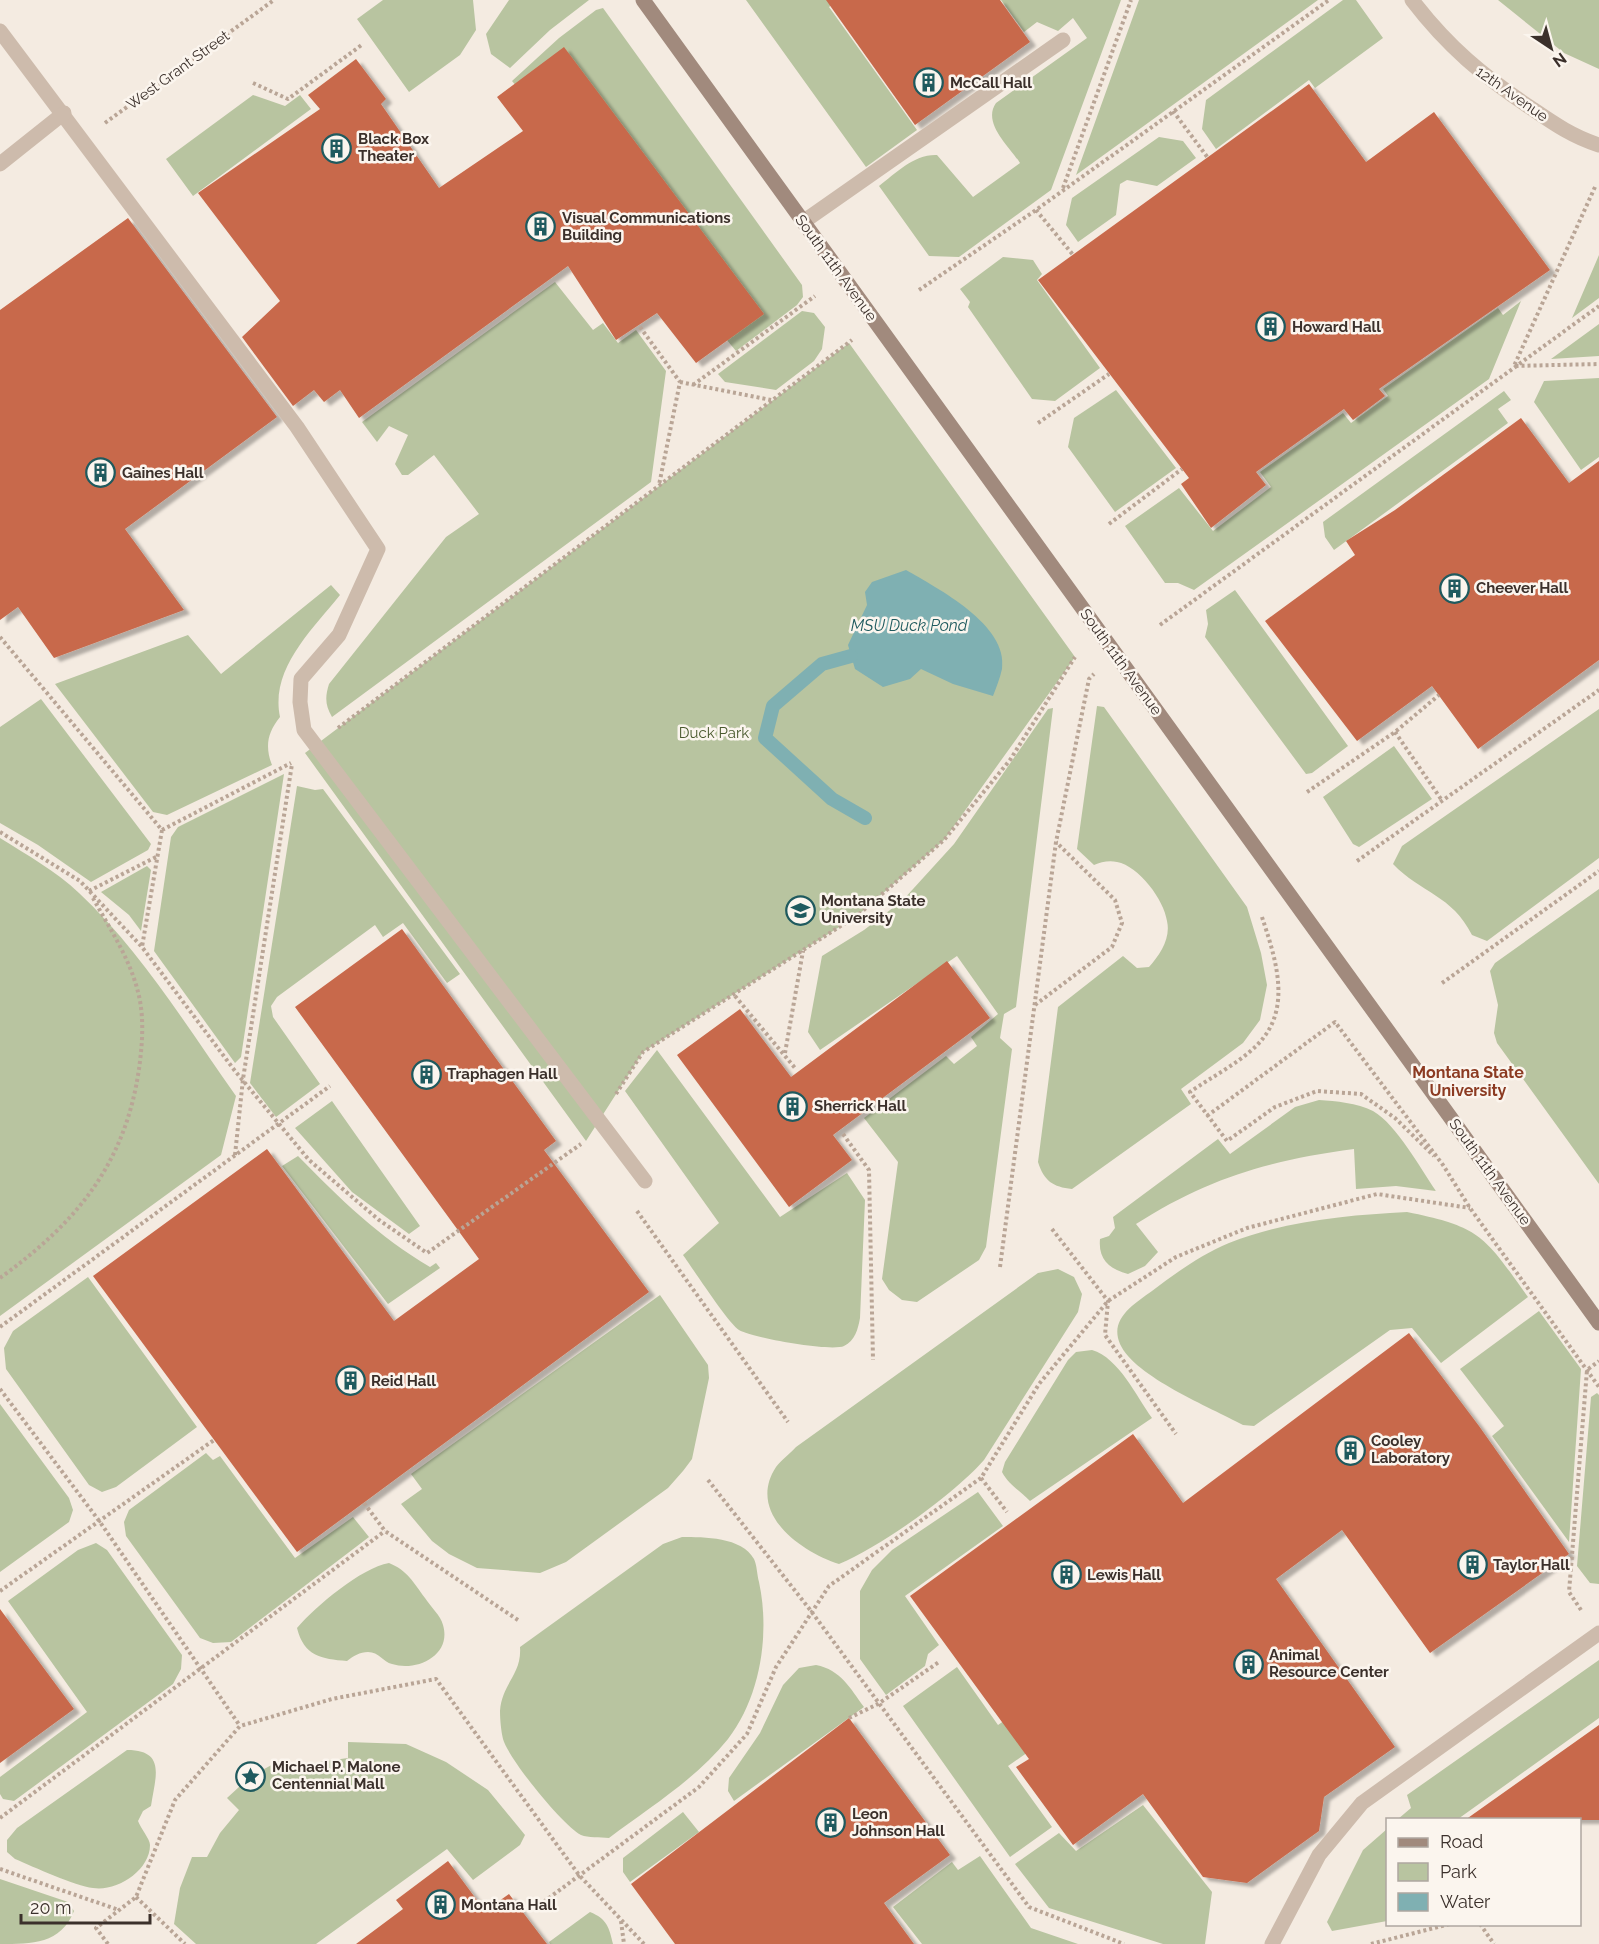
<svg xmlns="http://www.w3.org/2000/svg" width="1599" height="1944" font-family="Raleway,sans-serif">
<defs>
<filter id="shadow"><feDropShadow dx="6" dy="4" stdDeviation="1.5" flood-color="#0004"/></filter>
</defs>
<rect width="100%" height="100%" fill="#f4ebe1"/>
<!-- green -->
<path fill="#b8c4a0" d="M 383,0 L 473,0 L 476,30 L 460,55 L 409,92 L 357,19 Z
M 509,0 L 589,0 L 550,30 L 510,68 L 491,54 L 486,34 Z
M 746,0 L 838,0 L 829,7 L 917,130 L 866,167 Z
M 1001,0 L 1121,0 L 1051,190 L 959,257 L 929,256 L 879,186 C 896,173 914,154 937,155 L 973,197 L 1020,163 C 1009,146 982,123 996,103 L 1087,38 L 1073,18 L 1058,31 L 1037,22 L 1024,32 Z
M 1139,0 L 1318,0 L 1076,175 Z
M 1343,0 L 1356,0 L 1383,38 L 1315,88 L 1309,80 L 1216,149 L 1202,129 L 1206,100 Z
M 1498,0 L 1599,0 L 1599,69 L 1564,53 Z
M 603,8 L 802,285 L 803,297 L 797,305 L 736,351 L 512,81 L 559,38 L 596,10 Z
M 253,95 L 285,106 L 300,95 L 311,109 L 193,196 L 166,159 Z
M 1159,137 L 1183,141 L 1196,158 L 1157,186 L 1127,180 L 1120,184 L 1116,215 L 1078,242 L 1066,225 L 1072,198 Z
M 1599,255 L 1599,298 L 1572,318 Z
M 1003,257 L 1033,260 L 1042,274 L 1037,280 L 1100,368 L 1055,401 L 1032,399 L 968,307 L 970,302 L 960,289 Z
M 555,282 L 593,330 L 603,323 L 618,343 L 636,330 L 666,371 L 651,482 L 332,717 C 325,705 325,697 329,684 L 446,537 L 479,514 L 434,455 L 408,475 L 402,475 L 395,464 L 408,435 L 389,426 L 377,442 L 362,422 Z
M 1521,301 L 1489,379 L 1194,590 L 1178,583 L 1165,583 L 1125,526 L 1179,488 L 1213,531 L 1271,487 L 1260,472 L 1343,413 L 1351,423 L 1388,396 L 1383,389 L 1498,308 L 1503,315 Z
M 802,311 L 814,313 L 825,327 L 822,349 L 814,361 L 776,390 L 725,382 L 718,374 Z
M 1599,324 L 1599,356 L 1551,359 Z
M 849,343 L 1075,657 L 944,840 L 858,915 L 643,1052 L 586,1141 L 305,753 Z
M 1599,378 L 1599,457 L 1581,470 L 1534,402 L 1544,381 Z
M 1116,390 L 1176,468 L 1115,512 L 1068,447 L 1074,418 Z
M 1504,391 L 1511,400 L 1498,409 L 1508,423 L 1334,550 L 1325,537 L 1323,522 Z
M 331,585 L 340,595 C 312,630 270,669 280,717 C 267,733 265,747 272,765 L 167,815 L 153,812 L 55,684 L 188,635 L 221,674 Z
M 1235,590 L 1348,746 L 1312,773 L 1306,774 L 1205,637 L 1208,624 L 1206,610 Z
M 41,699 L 151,844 L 148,850 L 91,882 L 38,845 L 0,823 L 0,727 Z
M 1097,706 L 1104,707 L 1247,907 L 1261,953 L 1267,985 L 1260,1020 L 1243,1043 L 1181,1089 L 1191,1104 L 1072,1189 C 1053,1187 1044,1181 1038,1162 L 1058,1007 L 1123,956 L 1137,968 L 1149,967 C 1160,955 1171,938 1167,921 C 1164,900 1139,866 1117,862 C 1109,860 1101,862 1094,865 L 1077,849 Z
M 1053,708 L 1016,1007 L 1004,1014 L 1000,1038 L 1012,1049 L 986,1247 L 979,1260 L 917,1302 L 902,1300 L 889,1290 L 882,1279 L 898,1162 L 864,1118 L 946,1056 L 954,1064 L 977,1046 L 971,1037 L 998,1014 L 957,956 L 820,1050 L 808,1032 L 822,956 L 864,930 L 903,900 L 954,844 L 1048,709 Z
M 1599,709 L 1599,858 L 1487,941 L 1472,935 C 1452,895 1421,893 1393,864 L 1402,846 Z
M 1394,746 L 1432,799 L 1359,847 L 1353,844 L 1323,797 Z
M 284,774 L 241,1057 L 235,1063 L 154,951 L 171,837 L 178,827 Z
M 297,786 L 315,790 L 323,789 L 460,974 L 447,983 L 403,923 L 383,937 L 375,925 L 277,997 L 271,1006 L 273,1017 L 320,1084 L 276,1117 L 250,1083 Z
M 0,838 C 27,855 56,871 79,893 C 141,951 187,1027 236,1096 L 221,1155 L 0,1316 Z
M 147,866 L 151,870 L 141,931 L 129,915 L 101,892 Z
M 1599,889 L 1599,1184 L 1497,1043 L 1494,1033 L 1498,1005 L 1490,971 L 1495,963 Z
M 657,1050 L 780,1217 L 847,1173 L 865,1200 L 860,1318 C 858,1329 855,1341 844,1346 C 831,1352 753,1338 739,1330 C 729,1324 693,1269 683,1255 L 719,1223 L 625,1091 Z
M 1319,1100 C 1336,1101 1357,1103 1373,1111 C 1397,1125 1420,1168 1436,1191 L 1396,1186 L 1356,1189 L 1354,1149 C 1270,1160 1208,1178 1136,1224 L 1158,1252 L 1145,1266 L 1128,1274 C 1110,1269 1098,1260 1100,1239 L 1109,1236 L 1115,1228 L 1113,1217 L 1218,1139 L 1230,1154 L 1295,1107 Z
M 332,1101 L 420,1226 L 409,1234 L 352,1192 L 295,1128 Z
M 298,1156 C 339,1198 379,1237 430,1267 L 436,1263 L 440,1268 L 388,1304 L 282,1166 Z
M 1407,1212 C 1482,1227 1485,1237 1528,1297 L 1441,1363 L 1412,1328 L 1390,1330 L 1254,1426 L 1243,1425 C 1210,1407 1135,1377 1120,1344 C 1109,1319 1134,1304 1152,1291 C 1176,1273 1200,1255 1229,1243 C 1285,1221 1348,1215 1407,1212 Z
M 1058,1269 L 1074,1277 L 1082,1294 L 1078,1312 L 984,1460 C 953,1495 882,1546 839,1564 C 801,1552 746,1513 776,1467 C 781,1460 790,1454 796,1447 L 1038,1273 Z
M 88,1277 L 197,1427 L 116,1487 L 102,1492 L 89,1485 L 6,1369 L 4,1348 L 13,1331 Z
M 660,1295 L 708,1365 L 709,1378 L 692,1459 L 683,1471 L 668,1488 L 566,1562 L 540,1573 L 477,1568 L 449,1554 L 432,1541 L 401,1504 L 422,1489 L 411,1474 Z
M 1539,1311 L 1581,1369 L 1569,1542 L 1492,1436 L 1504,1426 L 1460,1369 Z
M 1092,1350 C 1119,1358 1136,1396 1152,1418 L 1030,1501 C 1019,1490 1009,1485 1002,1472 L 1005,1462 L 1068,1360 L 1076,1352 Z
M 1597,1393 L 1599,1395 L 1599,1584 L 1590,1583 L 1577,1566 L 1591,1397 Z
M 0,1404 L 69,1498 L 73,1510 L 69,1522 L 0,1572 Z
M 206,1453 L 213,1460 L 220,1456 L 295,1558 L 353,1517 L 369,1537 L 231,1642 L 213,1643 L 200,1638 L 126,1536 L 124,1522 L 129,1510 Z
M 978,1492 L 1003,1526 L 905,1596 L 939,1645 L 928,1654 L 925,1666 L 886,1695 L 860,1659 L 860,1591 L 872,1570 L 892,1550 Z
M 682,1537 C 704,1537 742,1537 754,1559 C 757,1565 757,1575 759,1582 C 770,1633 761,1696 728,1739 C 696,1779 650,1807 609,1838 C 600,1837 588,1838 581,1835 C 563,1826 508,1758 503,1739 C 501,1731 500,1719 500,1711 C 502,1683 522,1675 520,1647 L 663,1544 Z
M 96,1543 L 107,1550 L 182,1655 L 181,1669 L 173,1684 L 14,1801 L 3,1799 L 0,1794 L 0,1777 L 87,1712 L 8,1601 L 78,1550 Z
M 389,1563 C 407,1570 414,1583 425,1598 C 430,1606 441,1616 443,1625 C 452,1655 417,1672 392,1664 C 383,1662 379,1652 368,1652 C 360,1652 353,1656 347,1661 C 321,1659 304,1656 297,1628 C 316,1606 361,1568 389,1563 Z
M 1599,1660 L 1599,1718 L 1458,1819 L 1398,1819 L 1411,1808 L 1407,1795 Z
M 816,1665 C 841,1670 850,1688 864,1707 L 734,1801 L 728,1791 L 729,1778 L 760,1733 L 783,1685 L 799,1668 Z
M 957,1667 L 998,1725 L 1025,1706 L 1048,1738 L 1008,1766 L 1052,1827 L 1010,1857 L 903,1706 Z
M 348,1742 L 406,1744 L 446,1762 L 488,1790 L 525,1835 L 520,1845 L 473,1880 L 447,1849 L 316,1944 L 196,1944 L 174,1924 L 180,1888 L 192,1857 L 207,1857 L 220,1833 L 239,1810 L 227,1798 L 251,1776 L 279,1761 L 288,1773 L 319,1762 L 348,1758 Z
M 127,1750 C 167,1750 155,1778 151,1806 L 143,1811 L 138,1821 C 141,1829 150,1839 150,1845 C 150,1871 116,1892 93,1888 C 75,1886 34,1867 15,1859 L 7,1852 L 7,1840 L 17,1828 Z
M 1143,1805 L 1212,1892 L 1205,1944 L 1163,1944 L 1049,1908 L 1015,1864 L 1059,1833 L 1076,1851 Z
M 683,1812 L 699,1832 L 630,1882 L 623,1872 L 623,1858 Z
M 1387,1829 L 1387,1921 L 1332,1931 L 1327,1922 L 1363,1850 Z
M 980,1856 L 1031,1928 L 1078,1944 L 922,1944 L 893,1907 L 952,1862 L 958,1870 Z
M 0,1879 L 68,1902 L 74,1911 C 61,1944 32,1944 0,1944 Z
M 590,1912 C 607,1919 609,1927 613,1944 L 550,1944 L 549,1942 Z"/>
<!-- water -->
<path fill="#7fb0b2" d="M 906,570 C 937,588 1009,625 1002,669 C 1000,678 996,688 993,696 L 953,684 L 921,669 L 910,679 L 883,687 L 855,669 L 848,645 L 867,605 L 865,592 L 872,582 Z"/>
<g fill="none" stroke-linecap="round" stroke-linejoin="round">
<!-- stream -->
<path stroke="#7fb0b2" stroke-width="14" d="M 851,656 L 822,664 L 773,706 L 765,738 L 832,799 L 865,818"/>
</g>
<!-- building -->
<path fill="#c8694b" filter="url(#shadow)" d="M 826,0 L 1000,0 L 1030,42 L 915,125 Z
M 564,47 L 764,314 L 696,363 L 657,313 L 616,340 L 568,266 L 359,418 L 340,390 L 324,402 L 314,390 L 293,406 L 242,337 L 280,301 L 198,193 L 320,109 L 308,95 L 356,59 L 386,99 L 381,104 L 439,188 L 523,131 L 497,97 Z
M 1309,84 L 1366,162 L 1434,112 L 1550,270 L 1379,389 L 1385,396 L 1353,420 L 1344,409 L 1256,472 L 1266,485 L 1211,528 L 1181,484 L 1189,478 L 1038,280 Z
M 128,218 L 277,417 L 125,529 L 184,610 L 54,658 L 18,607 L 0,620 L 0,310 Z
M 1521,418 L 1569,483 L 1599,461 L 1599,660 L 1478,749 L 1432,686 L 1357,741 L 1265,621 L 1355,555 L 1346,541 L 1395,510 Z
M 402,929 L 556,1141 L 544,1150 L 649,1292 L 297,1552 L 93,1276 L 267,1149 L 394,1321 L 479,1259 L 295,1007 Z
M 947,961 L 990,1018 L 833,1135 L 852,1160 L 789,1207 L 677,1055 L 740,1009 L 791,1077 Z
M 1409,1333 L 1479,1426 L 1569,1554 L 1430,1653 L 1342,1530 L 1276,1579 L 1395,1747 L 1324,1797 L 1319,1831 L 1247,1883 L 1203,1877 L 1143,1794 L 1073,1845 L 1016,1767 L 1029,1759 L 910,1596 L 1133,1434 L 1183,1503 Z
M 0,1609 L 74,1709 L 0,1763 Z
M 849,1718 L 950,1855 L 884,1903 L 914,1944 L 675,1944 L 631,1884 Z
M 1599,1725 L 1599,1820 L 1465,1820 Z
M 448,1861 L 485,1911 L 509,1894 L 547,1944 L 356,1944 L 403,1909 L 396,1900 Z"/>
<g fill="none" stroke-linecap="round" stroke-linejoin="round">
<!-- path -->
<path stroke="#b9a596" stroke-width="4" stroke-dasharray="3 3" stroke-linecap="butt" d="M 253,83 L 288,99 L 363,44
M 1173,111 L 1208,158
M 105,123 L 274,0
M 1595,187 L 1514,366 L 1599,364
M 1063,188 L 1131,0
M 1036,210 L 1074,256
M 919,290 L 1036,210 L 1329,0
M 640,327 L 680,382 L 659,485
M 680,382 L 771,400
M 693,385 L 815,296
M 1038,423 L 1109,374
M 1109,524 L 1182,469
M 1160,625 L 1599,306
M 0,637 L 162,830 L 142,947
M 338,728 L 852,340
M 1395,732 L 1441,799
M 1307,792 L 1395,732 L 1439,695
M 162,830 L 291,763
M 0,832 L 80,881 L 142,947 L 235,1071 L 309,1160 L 379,1220 L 427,1253 L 581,1144
M 1357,861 L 1599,690
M 89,891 L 158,856
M 1262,917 C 1274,954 1291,1002 1264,1037 C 1249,1058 1211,1077 1190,1092 L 1227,1141 L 1275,1107 L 1317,1091 L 1361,1094 L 1395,1118 L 1434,1156
M 1442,983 L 1599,871
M 735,996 L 795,1068
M 1035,1005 L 1112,947 L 1122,923 L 1115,900 L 1056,842
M 785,1053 L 803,951
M 616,1094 L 643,1052 L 858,915 L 944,840 L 1010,760 L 1075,657
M 1207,1116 L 1335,1022 L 1443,1165 L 1470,1208 L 1599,1387
M 843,1134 L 869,1170 L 873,1360
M 235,1155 L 243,1079 L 292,764
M 637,1211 L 788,1422
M 1052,1229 L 1108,1301 L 1105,1335 L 1176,1434
M 1000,1267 L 1056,842 L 1089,679 L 1094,674
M 0,1278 C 76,1223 125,1165 139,1069 C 142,1047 144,1023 140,1001 C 133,963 111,931 93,898
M 0,1327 L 330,1086
M 0,1389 L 100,1522 L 240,1726
M 981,1478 L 1007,1512
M 708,1480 L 811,1611 L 1029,1907 L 1124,1944
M 364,1503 L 385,1531 L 518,1620
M 0,1591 L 214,1440
M 1581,1610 L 1569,1592 L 1587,1370 L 1599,1361
M 849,1718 L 878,1704 L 939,1662
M 0,1818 L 385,1531
M 0,1869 L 119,1910
M 136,1897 L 185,1944
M 534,1909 L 699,1787 L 747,1734 L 776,1667 L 829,1586 L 981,1478 L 1039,1384 L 1108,1301 L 1176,1257 L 1247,1228 L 1377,1194 L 1470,1208
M 621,1921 L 624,1944
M 1480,1924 L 1494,1944
M 108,1944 L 96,1928 L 136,1897 L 175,1800 L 240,1726 L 332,1699 L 436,1679 L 579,1875 L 644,1944
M 1371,1944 L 1450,1924"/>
<!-- lane -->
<path stroke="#cdbbac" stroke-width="15" d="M 0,31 L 297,427 L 378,549 L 339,635 L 301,679 L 300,702 L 304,730 L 645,1181
M 803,222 L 1063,40
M 1272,1944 L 1319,1855 L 1362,1803 L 1599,1633"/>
<!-- street -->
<path stroke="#cdbbac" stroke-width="15" d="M 1412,0 C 1448,47 1483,76 1531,108 C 1553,123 1573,137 1599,145
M 0,164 L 64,113"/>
<!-- secondary -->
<path stroke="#a18a7d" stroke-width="15" d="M 643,0 L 1599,1323"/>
</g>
<!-- icons -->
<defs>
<symbol id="building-ring" viewBox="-11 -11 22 22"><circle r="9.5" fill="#fbf5ee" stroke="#1f5a5e" stroke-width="1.5"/><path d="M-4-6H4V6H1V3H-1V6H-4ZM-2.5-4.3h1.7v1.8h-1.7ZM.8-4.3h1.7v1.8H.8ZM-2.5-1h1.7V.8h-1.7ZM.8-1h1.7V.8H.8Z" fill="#1f5a5e"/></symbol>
<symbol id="university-ring" viewBox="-11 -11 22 22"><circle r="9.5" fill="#fbf5ee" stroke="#1f5a5e" stroke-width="1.5"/><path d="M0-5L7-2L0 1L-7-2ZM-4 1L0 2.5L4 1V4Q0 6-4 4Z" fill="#1f5a5e"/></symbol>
<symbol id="sight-ring" viewBox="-11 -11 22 22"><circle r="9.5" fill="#fbf5ee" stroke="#1f5a5e" stroke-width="1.5"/><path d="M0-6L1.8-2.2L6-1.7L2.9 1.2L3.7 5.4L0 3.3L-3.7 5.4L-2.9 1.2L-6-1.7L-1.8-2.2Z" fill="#1f5a5e"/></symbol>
</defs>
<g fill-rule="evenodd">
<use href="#building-ring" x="912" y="66" width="33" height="33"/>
<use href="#building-ring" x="320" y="132" width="33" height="33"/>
<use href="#building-ring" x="524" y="210" width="33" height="33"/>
<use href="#building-ring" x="1254" y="310" width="33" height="33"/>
<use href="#building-ring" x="84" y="456" width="33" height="33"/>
<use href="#building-ring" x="1438" y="572" width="33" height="33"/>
<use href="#university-ring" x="784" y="894" width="33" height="33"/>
<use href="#building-ring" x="410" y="1058" width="33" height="33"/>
<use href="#building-ring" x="776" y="1090" width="33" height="33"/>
<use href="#building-ring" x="334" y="1364" width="33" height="33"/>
<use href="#building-ring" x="1334" y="1434" width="33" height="33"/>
<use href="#building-ring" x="1456" y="1548" width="33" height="33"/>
<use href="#building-ring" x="1050" y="1558" width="33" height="33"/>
<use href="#building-ring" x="1232" y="1648" width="33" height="33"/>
<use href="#sight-ring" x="234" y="1760" width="33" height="33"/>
<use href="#building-ring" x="814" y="1806" width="33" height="33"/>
<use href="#building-ring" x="424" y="1888" width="33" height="33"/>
</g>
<g text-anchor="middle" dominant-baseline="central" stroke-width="5" stroke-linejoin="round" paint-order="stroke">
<!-- street labels -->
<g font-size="15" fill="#3b302b" stroke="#fbf5ee">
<text transform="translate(178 70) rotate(-36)">West Grant Street</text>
<text transform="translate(1512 94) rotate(35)">12th Avenue</text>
<text transform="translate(836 268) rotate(54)">South 11th Avenue</text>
<text transform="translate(1121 662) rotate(54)">South 11th Avenue</text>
<text transform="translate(1490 1172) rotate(54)">South 11th Avenue</text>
</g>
<!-- poi labels -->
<g font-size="15" font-weight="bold" fill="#3b302b" stroke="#fbf5ee" text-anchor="start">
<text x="950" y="83">McCall Hall</text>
<text x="358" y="139">Black Box<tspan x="358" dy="17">Theater</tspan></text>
<text x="562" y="218">Visual Communications<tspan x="562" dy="17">Building</tspan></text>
<text x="1292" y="327">Howard Hall</text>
<text x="122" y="473">Gaines Hall</text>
<text x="1476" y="588">Cheever Hall</text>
<text x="821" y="901">Montana State<tspan x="821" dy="17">University</tspan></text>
<text x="447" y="1074">Traphagen Hall</text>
<text x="814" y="1106">Sherrick Hall</text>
<text x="371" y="1381">Reid Hall</text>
<text x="1371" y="1441">Cooley<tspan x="1371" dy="17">Laboratory</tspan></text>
<text x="1493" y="1565">Taylor Hall</text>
<text x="1087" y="1575">Lewis Hall</text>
<text x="1269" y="1655">Animal<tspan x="1269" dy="17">Resource Center</tspan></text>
<text x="272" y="1767">Michael P. Malone<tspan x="272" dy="17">Centennial Mall</tspan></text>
<text x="852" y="1814">Leon<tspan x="852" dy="17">Johnson Hall</tspan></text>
<text x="461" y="1905">Montana Hall</text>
</g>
<!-- park labels -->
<g font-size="15" fill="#4a5a2e" stroke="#fbf5ee">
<text x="714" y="733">Duck Park</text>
</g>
<!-- water labels -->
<g font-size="16" font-style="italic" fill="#1f5a5e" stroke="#fbf5ee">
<text x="909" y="625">MSU Duck Pond</text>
</g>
<!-- neighbourhood labels -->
<g font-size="16" font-weight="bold" fill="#8c3b22" stroke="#fbf5ee">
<text x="1468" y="1072">Montana State<tspan x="1468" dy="18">University</tspan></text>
</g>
</g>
<!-- legend -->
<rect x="1386" y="1818" width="195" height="108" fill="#fbf5ee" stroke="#aea6a0" stroke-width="1.5"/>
<rect x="1398" y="1838" width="30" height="9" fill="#a18a7d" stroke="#aea6a0" stroke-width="1.5"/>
<text x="1440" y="1848" font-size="18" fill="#3b302b">Road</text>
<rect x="1398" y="1863" width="30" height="18" fill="#b8c4a0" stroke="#aea6a0" stroke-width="1.5"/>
<text x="1440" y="1878" font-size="18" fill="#3b302b">Park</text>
<rect x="1398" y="1893" width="30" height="18" fill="#7fb0b2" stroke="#aea6a0" stroke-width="1.5"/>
<text x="1440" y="1908" font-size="18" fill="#3b302b">Water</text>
<!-- north arrow -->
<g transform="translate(1551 48) rotate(144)" stroke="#fbf5ee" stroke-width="4.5" paint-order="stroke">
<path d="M0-4.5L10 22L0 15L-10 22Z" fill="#3b302b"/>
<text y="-9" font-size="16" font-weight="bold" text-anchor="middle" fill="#3b302b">N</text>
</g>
<!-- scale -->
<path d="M21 1914v9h129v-9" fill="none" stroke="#3b302b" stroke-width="3"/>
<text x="30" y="1914" font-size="18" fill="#3b302b" stroke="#fbf5ee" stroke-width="4.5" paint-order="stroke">20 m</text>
</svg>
